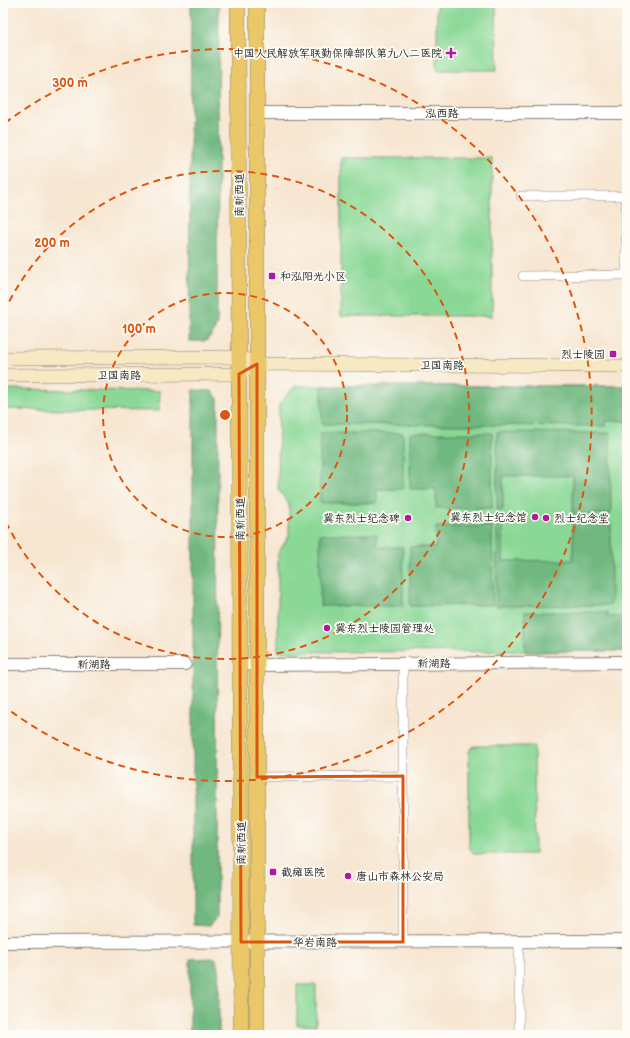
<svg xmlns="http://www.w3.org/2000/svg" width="630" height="1038" font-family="'Balsamiq Sans','LXGW WenKai TC',sans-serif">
<rect width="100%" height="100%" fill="#fdfcf7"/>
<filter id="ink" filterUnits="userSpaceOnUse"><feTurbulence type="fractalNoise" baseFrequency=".025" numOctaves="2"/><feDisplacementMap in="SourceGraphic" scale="8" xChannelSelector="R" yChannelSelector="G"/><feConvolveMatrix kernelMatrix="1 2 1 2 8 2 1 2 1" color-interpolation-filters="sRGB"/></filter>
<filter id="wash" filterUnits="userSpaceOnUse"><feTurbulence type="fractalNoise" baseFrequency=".012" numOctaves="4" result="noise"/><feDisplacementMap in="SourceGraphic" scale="16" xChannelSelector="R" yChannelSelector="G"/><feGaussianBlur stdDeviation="0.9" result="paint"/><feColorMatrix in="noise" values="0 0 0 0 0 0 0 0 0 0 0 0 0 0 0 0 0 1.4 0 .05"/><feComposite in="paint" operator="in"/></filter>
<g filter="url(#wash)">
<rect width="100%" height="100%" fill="#f7e6d1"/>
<!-- green -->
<path fill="#8bd896" stroke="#547a59" d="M 437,5 L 496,5 L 497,70 L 437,70 Z
M 341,158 L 492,158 L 492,316 L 341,316 Z
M 295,386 L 627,386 L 627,651 L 278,652 L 278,553 L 289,536 L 289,504 L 278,489 L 279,404 Z
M 3,389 L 160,391 L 159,411 L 3,409 Z
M 474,746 L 534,746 L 535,854 L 474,854 L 469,847 L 469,751 Z
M 297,985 L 316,985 L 316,1025 L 297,1025 Z"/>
<!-- forest -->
<path fill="#70b87f" stroke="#466a4e" d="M 191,3 L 219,3 L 217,323 L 214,332 L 206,341 L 189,341 Z
M 322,386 L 627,386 L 627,421 L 606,421 L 606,426 L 322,424 Z
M 193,390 L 212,391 L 218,399 L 217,917 L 209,926 L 193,925 Z
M 497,432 L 610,433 L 611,514 L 573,514 L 573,476 L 503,476 L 503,510 L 497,510 Z
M 320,433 L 403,433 L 403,489 L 377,489 L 377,503 L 320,503 Z
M 410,433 L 492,433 L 492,508 L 436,508 L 436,489 L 410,489 Z
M 573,522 L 611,522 L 611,605 L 496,606 L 497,524 L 503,524 L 503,561 L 573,560 Z
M 492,526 L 493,605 L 410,606 L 410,547 L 436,547 L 436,527 Z
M 320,534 L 377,534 L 377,547 L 403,547 L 403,606 L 320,606 Z
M 525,612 L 607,612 L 607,617 L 627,616 L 627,651 L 525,652 Z
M 215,958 L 219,967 L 219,1035 L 190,1035 L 190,959 Z"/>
</g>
<g filter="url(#ink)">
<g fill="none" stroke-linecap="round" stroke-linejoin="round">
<defs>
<path id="minor" d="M 521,196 L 627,196
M 626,275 L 626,196
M 523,276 L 627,275
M 403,663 L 403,942
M 257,777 L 403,776
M 519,1035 L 519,942"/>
<path id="tertiary" d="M 258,113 L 627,113
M 3,664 L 185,664
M 241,664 L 257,665 L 627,662
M 3,942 L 627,941"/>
<path id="secondary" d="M 3,358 L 240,357 L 257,364 L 627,366
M 3,375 L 239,374 L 257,364"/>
<path id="primary" d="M 238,3 L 241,1035
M 257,1035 L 257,3"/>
</defs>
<!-- minor casing -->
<use href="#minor" stroke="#8a8176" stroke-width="10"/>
<!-- tertiary casing -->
<use href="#tertiary" stroke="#8a8176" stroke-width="14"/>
<!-- secondary casing -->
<use href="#secondary" stroke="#8a8176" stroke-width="14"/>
<!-- primary casing -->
<use href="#primary" stroke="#8a8176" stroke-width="16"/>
<!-- minor -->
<use href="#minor" stroke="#fff" stroke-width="9"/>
<!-- tertiary -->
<use href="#tertiary" stroke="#fff" stroke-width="12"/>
<!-- secondary -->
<use href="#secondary" stroke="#f7e9c3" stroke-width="13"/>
<!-- primary -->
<use href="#primary" stroke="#eac769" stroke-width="15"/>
</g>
</g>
<!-- marked area -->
<path fill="none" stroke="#de560d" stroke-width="3" stroke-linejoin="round" d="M 257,364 L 257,777 L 403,776 L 403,942 L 241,942 L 239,374 Z"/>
<!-- distance rings -->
<g fill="none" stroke="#de560d" stroke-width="2" stroke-dasharray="7 5">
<circle cx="225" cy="415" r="122"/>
<path d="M4 312A244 244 0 1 1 4 518"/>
<path d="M5 123A366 366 0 1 1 5 707"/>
</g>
<!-- markers -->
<g fill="#b5179e" stroke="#fdfcf7" stroke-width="1.5">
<path d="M449 47h4v4h4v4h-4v4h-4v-4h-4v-4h4z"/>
<rect x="268" y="272" width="8" height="8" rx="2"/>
<rect x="609" y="350" width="8" height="8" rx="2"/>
<circle cx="535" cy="517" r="4"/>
<circle cx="408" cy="518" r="4"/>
<circle cx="546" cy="518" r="4"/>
<circle cx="327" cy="628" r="4"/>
<rect x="269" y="868" width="8" height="8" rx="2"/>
<circle cx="348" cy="876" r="4"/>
</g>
<g text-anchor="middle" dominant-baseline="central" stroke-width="3.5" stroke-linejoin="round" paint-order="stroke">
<!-- poi labels -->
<g font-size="11" fill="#1c1c1c" stroke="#fdfcf7" text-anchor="start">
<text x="442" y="53" text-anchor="end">中国人民解放军联勤保障部队第九八二医院</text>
<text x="280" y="276">和泓阳光小区</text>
<text x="605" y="354" text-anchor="end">烈士陵园</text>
<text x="527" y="517" text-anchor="end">冀东烈士纪念馆</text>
<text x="400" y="518" text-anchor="end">冀东烈士纪念碑</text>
<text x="554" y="518">烈士纪念堂</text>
<text x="335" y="628">冀东烈士陵园管理处</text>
<text x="281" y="872">截瘫医院</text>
<text x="356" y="876">唐山市森林公安局</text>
</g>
<!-- street labels -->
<g font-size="11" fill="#1c1c1c" stroke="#fdfcf7">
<text x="442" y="113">泓西路</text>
<text transform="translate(239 195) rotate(-90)">南新西道</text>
<text x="442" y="365">卫国南路</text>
<text x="119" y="375">卫国南路</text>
<text transform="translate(240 519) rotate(-90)">南新西道</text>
<text x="434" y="663">新湖路</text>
<text x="94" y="664">新湖路</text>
<text transform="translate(241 843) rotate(-90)">南新西道</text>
<text x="315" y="942">华岩南路</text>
</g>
</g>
<circle cx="225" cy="415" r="6" fill="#de560d" stroke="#fdfcf7" stroke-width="2"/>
<g font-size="12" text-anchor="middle" font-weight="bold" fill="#de560d" stroke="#fdfcf7" stroke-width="3.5" stroke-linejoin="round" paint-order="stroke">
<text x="70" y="87">300 m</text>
<text x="52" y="247">200 m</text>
<text x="139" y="333">100 m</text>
</g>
<!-- margin -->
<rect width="630" height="1038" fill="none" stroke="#fdfcf7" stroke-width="16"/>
</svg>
